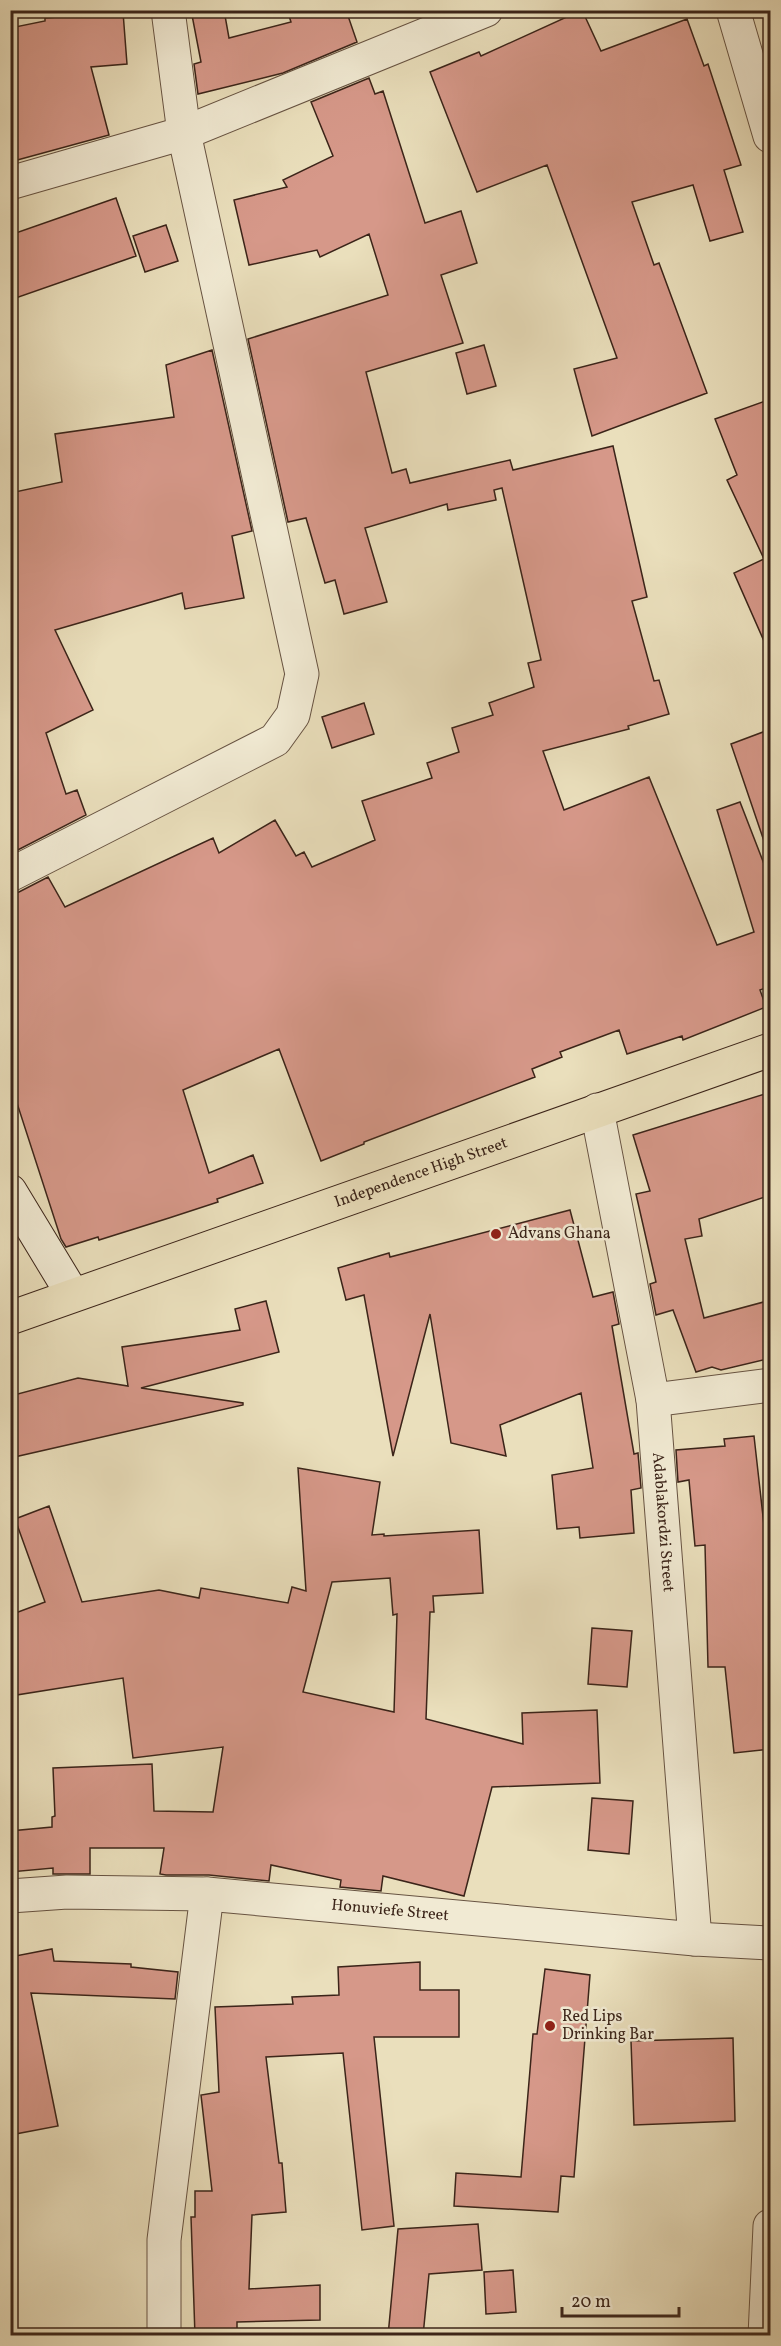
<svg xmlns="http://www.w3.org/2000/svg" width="781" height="2346" font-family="Vollkorn,serif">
<rect width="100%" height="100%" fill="#eadfbc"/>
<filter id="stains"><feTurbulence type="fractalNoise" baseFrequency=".00333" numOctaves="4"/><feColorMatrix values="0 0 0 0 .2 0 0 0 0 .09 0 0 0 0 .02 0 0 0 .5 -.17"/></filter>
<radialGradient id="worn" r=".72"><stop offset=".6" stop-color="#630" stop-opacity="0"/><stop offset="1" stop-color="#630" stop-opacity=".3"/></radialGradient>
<!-- building -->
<path fill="#d69889" stroke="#3b2419" stroke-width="1.5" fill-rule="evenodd" d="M 191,10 L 224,10 L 229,38 L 291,22 L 287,10 L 346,10 L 357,42 L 283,73 L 198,94 L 194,64 L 201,62 Z
M 582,10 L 601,51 L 687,19 L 704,66 L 708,64 L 741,165 L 724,170 L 743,232 L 710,241 L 693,185 L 632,202 L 654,265 L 659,263 L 707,393 L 592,436 L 574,369 L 617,358 L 547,165 L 477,192 L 430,72 L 479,52 L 481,56 Z
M 123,12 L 127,64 L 91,67 L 109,135 L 10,162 L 10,28 L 45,21 L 45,18 Z
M 369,78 L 375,94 L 383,91 L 425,223 L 461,211 L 477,263 L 441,275 L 463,343 L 366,372 L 392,473 L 406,469 L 410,483 L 510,460 L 513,470 L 613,446 L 647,597 L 632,601 L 654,681 L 659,680 L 669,714 L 628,726 L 629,729 L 543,751 L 564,810 L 649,777 L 717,945 L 754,932 L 717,810 L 740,802 L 771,882 L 771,986 L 760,990 L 766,1007 L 683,1040 L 682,1036 L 627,1054 L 619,1030 L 560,1052 L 562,1057 L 532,1069 L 535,1077 L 364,1142 L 364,1144 L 321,1161 L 279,1049 L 183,1090 L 209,1173 L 253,1155 L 263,1183 L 217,1199 L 218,1202 L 169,1218 L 99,1240 L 98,1237 L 66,1247 L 61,1239 L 16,1100 L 10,1091 L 10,893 L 19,892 L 48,877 L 65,907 L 213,838 L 219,853 L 275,820 L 296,856 L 304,852 L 312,867 L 375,840 L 362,801 L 432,778 L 427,763 L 459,752 L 452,728 L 493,715 L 489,703 L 534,687 L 528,663 L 541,660 L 502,488 L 494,490 L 496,500 L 448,510 L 447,504 L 365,528 L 387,602 L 344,614 L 335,580 L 325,583 L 306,518 L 288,522 L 248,339 L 388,295 L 369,234 L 320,257 L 317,250 L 249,265 L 234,200 L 287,187 L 283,180 L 333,156 L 311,102 Z
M 116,198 L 136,256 L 10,300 L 10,235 Z
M 166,225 L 178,261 L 145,272 L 133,236 Z
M 484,345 L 496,386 L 467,394 L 456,353 Z
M 212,350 L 252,531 L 232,536 L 244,598 L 185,609 L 182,593 L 55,630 L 93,710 L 46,733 L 66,794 L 77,790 L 86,815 L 10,854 L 10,493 L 62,482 L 55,434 L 174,417 L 166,365 Z
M 771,399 L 771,657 L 734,573 L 764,559 L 727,480 L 737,475 L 715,419 Z
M 364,703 L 374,734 L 332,748 L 322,717 Z
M 771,729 L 771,843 L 765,844 L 731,744 Z
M 771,1092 L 771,1195 L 699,1219 L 702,1236 L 685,1239 L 704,1318 L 771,1300 L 771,1358 L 721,1370 L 712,1367 L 696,1372 L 673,1310 L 656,1315 L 650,1284 L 656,1282 L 636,1194 L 650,1191 L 633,1135 Z
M 570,1210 L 593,1297 L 613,1292 L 619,1324 L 612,1326 L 634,1454 L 638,1453 L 641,1488 L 631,1490 L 634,1533 L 580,1538 L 579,1527 L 557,1529 L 552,1475 L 593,1468 L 581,1393 L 500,1425 L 506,1456 L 451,1443 L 430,1314 L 393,1456 L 364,1295 L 346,1300 L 338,1268 L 389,1253 L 390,1257 Z
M 266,1301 L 279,1352 L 141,1388 L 243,1403 L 243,1405 L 10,1458 L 10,1396 L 78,1378 L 128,1386 L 122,1347 L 240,1330 L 235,1309 Z
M 754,1436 L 766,1543 L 771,1543 L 771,1749 L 734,1753 L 725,1667 L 708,1667 L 705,1545 L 695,1546 L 689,1480 L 678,1482 L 676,1450 L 725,1446 L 724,1439 Z
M 298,1468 L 380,1482 L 372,1535 L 384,1534 L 384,1536 L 479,1530 L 483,1593 L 433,1596 L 434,1612 L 430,1612 L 426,1719 L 523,1744 L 522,1713 L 597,1710 L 600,1783 L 492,1787 L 464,1896 L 383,1876 L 381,1891 L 340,1887 L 341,1880 L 271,1865 L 269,1881 L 209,1875 L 166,1875 L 160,1874 L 164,1848 L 90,1848 L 90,1874 L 53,1874 L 53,1868 L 10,1872 L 10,1831 L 52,1827 L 52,1817 L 55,1816 L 53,1768 L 152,1764 L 154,1811 L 213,1812 L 223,1747 L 133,1758 L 123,1678 L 10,1696 L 10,1615 L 45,1602 L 15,1519 L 49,1506 L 82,1602 L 159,1590 L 199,1598 L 201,1588 L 288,1603 L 292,1587 L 306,1591 ZM 390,1578 L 393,1615 L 397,1614 L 394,1712 L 303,1692 L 332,1582 Z
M 592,1628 L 632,1631 L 627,1687 L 588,1684 Z
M 592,1798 L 633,1801 L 629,1854 L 588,1850 Z
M 52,1949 L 54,1961 L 131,1964 L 131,1967 L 178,1972 L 175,1999 L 31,1993 L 58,2126 L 10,2135 L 10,1957 Z
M 420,1962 L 420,1990 L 459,1990 L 459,2037 L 374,2037 L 394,2226 L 362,2230 L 343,2053 L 266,2057 L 279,2163 L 282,2163 L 286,2212 L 252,2215 L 249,2289 L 320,2285 L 320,2320 L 237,2322 L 237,2336 L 195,2336 L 191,2217 L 195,2217 L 195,2191 L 212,2191 L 201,2095 L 219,2092 L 215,2007 L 293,2004 L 292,1997 L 339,1995 L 338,1967 Z
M 545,1969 L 590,1975 L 574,2177 L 561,2176 L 558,2212 L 454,2206 L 456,2173 L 521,2177 L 533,2034 L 537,2034 Z
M 733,2038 L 735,2121 L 634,2125 L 631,2041 Z
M 478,2224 L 482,2270 L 429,2274 L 423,2336 L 388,2336 L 398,2229 Z
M 513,2270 L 516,2312 L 486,2314 L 484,2272 Z"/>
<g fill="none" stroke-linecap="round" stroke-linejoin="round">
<defs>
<g id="street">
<path d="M 733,10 L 770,136"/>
<path d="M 10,183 L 184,133 L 486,10"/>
<path d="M 10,875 L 275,740 L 293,715 L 302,674 L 184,133 L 168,10"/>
<path id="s1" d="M 597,1110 L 653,1400 L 695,1939"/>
<path d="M 653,1400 L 770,1385"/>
<path id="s2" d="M 10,1896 L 67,1892 L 207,1894 L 695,1939 L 770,1943"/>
<path d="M 164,2336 L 164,2240 L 207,1894"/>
<path d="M 765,2336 L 770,2226"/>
</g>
<path id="secondary" d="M 10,1191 L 73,1295"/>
<g id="primary">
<path id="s3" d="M 10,1318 L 770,1050"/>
</g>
</defs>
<!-- street casing -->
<use href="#street" stroke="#675342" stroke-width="35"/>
<!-- secondary casing -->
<use href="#secondary" stroke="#3b2419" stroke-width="35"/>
<!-- primary casing -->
<use href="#primary" stroke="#3b2419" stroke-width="35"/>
<!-- street -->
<use href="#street" stroke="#f1ead3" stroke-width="33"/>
<!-- secondary -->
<use href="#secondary" stroke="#f1ead3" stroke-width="33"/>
<!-- primary -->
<use href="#primary" stroke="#eadfbc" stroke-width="33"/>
</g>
<!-- markers -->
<g fill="#8f2418" stroke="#f1ead3" stroke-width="2">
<circle cx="496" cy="1234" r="6"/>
<circle cx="550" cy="2026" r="6"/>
</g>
<g text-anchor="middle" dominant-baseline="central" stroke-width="5" stroke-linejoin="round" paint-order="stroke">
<!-- street labels -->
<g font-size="16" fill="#3b2419" stroke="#f1ead3">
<text stroke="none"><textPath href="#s3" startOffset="436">Independence High Street</textPath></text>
<text stroke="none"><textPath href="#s1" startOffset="418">Adablakordzi Street</textPath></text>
<text stroke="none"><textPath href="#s2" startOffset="381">Honuviefe Street</textPath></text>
</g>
<!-- poi labels -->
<g font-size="16" fill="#3b2419" stroke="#f1ead3" text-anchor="start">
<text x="508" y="1234">Advans Ghana</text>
<text x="562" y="2017">Red Lips<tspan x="562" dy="18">Drinking Bar</tspan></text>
</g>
</g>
<!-- margin -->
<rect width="781" height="2346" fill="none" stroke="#eadfbc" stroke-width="36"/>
<rect x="12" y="12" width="757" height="2322" fill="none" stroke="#3b2419" stroke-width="3"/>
<rect x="18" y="18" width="745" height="2310" fill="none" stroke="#3b2419" stroke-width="1.5"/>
<!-- scale -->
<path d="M562 2307v9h117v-9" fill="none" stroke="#3b2419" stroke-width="3"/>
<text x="571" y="2307" font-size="18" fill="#3b2419" stroke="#f1ead3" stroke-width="4.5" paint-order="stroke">20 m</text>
<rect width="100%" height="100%" filter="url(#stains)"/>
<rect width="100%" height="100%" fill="url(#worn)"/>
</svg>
